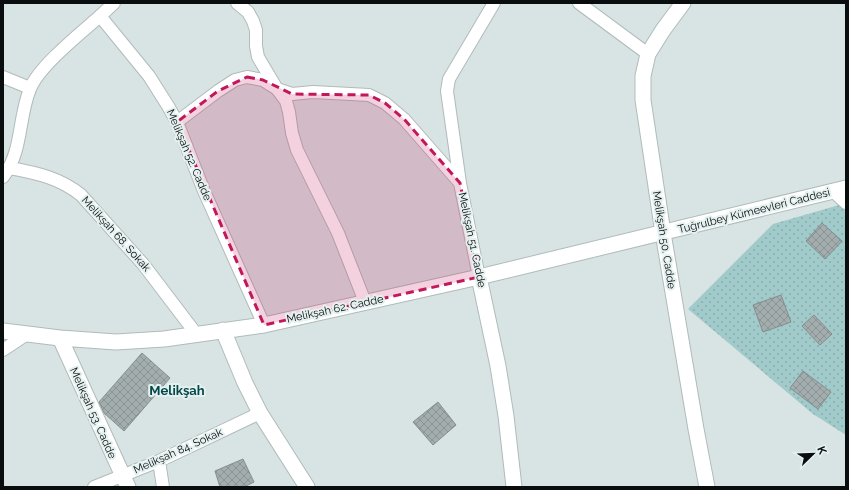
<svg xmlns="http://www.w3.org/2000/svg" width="849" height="490" font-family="Raleway,sans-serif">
<defs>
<pattern id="garden-dots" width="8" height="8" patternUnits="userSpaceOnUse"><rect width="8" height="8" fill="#a1caca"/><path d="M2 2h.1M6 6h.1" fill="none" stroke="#89acac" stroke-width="1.8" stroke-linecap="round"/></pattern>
<pattern id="building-cross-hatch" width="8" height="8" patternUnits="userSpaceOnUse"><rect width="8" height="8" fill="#a3adad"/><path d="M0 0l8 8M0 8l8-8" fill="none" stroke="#8b9494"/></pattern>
</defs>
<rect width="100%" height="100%" fill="#d8e3e3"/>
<!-- garden -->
<path fill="url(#garden-dots)" d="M 846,203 L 846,435 L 813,414 L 688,309 L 773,224 Z"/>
<!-- building -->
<path fill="url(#building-cross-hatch)" stroke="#848e8e" d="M 822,223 L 842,241 L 825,259 L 806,241 Z
M 781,295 L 791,322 L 763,332 L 753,305 Z
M 814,315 L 832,334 L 820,345 L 802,326 Z
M 142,353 L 170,378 L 124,431 L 104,413 L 99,402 Z
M 803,371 L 831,392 L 818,409 L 790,388 Z
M 438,402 L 456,425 L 433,445 L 413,422 Z
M 243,459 L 254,482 L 244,487 L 220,487 L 215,471 Z"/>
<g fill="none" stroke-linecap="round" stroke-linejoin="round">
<defs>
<path id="minor" d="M 114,3 L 100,16 L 149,76 L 168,106 L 177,122 L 204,191 L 264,325
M 237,3 L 248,12 L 253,21 L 256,30 L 256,46 L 258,57 L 277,89 L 286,101 L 289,112 L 292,133 L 297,150 L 338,233 L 365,302
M 579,3 L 648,54
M 3,77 L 30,88
M 177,122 L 218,91 L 235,80 L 247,77 L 263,80 L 277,89 L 292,94 L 313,92 L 369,95 L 385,103 L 404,119 L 460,183
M 10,168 C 37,173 60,178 81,195 L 143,264 L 197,335
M 3,177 C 23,151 18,118 30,89 C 39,66 81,33 100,16
M 833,191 L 846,203
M 479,277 L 460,183 L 447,91 L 449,79 L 494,3
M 3,350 L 27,334
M 159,461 L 163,487
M 94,487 L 159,461 L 260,413"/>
<path id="tertiary" d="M 683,3 L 663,30 L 648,54 L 643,76 L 643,100 L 663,233 L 696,429 L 707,487
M 479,277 L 498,366 L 506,416 L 514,487
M 223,330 L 245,383 L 260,413 L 307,487
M 3,331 L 60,338 L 116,342 L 164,339 L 264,325 L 479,277 L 846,188
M 60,338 L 128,487"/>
</defs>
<!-- minor casing -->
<use href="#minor" stroke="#b0bbba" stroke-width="14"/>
<!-- tertiary casing -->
<use href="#tertiary" stroke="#b0bbba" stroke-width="17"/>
<!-- minor -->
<use href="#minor" stroke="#fff" stroke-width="12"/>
<!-- tertiary -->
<use href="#tertiary" stroke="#fff" stroke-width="15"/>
</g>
<!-- marked area -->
<path fill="#c2185b" fill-opacity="0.2" stroke="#c2185b" stroke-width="3" stroke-dasharray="8 5" stroke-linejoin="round" d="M 247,77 L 263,80 L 292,94 L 369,95 L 385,103 L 404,119 L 460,183 L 479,277 L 264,325 L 177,122 L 218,91 Z"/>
<g text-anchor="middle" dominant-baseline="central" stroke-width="4" stroke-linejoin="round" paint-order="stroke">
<!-- street labels -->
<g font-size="11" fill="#0a0d0d" stroke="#e5f1f0">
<text transform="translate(189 155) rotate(67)">Melikşah 52. Cadde</text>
<text transform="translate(754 211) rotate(-14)">Tuğrulbey Kümeevleri Caddesi</text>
<text transform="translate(116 234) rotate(48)">Melikşah 68. Sokak</text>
<text transform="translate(472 240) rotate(78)">Melikşah 51. Cadde</text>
<text transform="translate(664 240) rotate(81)">Melikşah 50. Cadde</text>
<text transform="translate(335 309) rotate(-12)">Melikşah 62. Cadde</text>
<text transform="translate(93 413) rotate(66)">Melikşah 53. Cadde</text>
<text transform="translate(178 451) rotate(-24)">Melikşah 84. Sokak</text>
</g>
<!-- quarter labels -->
<g font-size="13" font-weight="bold" fill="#054849" stroke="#e5f1f0">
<text x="177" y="390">Melikşah</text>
</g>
</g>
<!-- border -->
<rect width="849" height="490" fill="none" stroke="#0a0d0d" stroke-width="8"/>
<!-- north arrow -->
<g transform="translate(813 454) rotate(67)" stroke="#e5f1f0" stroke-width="3" paint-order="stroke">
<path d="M0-3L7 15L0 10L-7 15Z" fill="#0a0d0d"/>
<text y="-6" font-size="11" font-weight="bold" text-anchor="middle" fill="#0a0d0d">K</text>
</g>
</svg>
